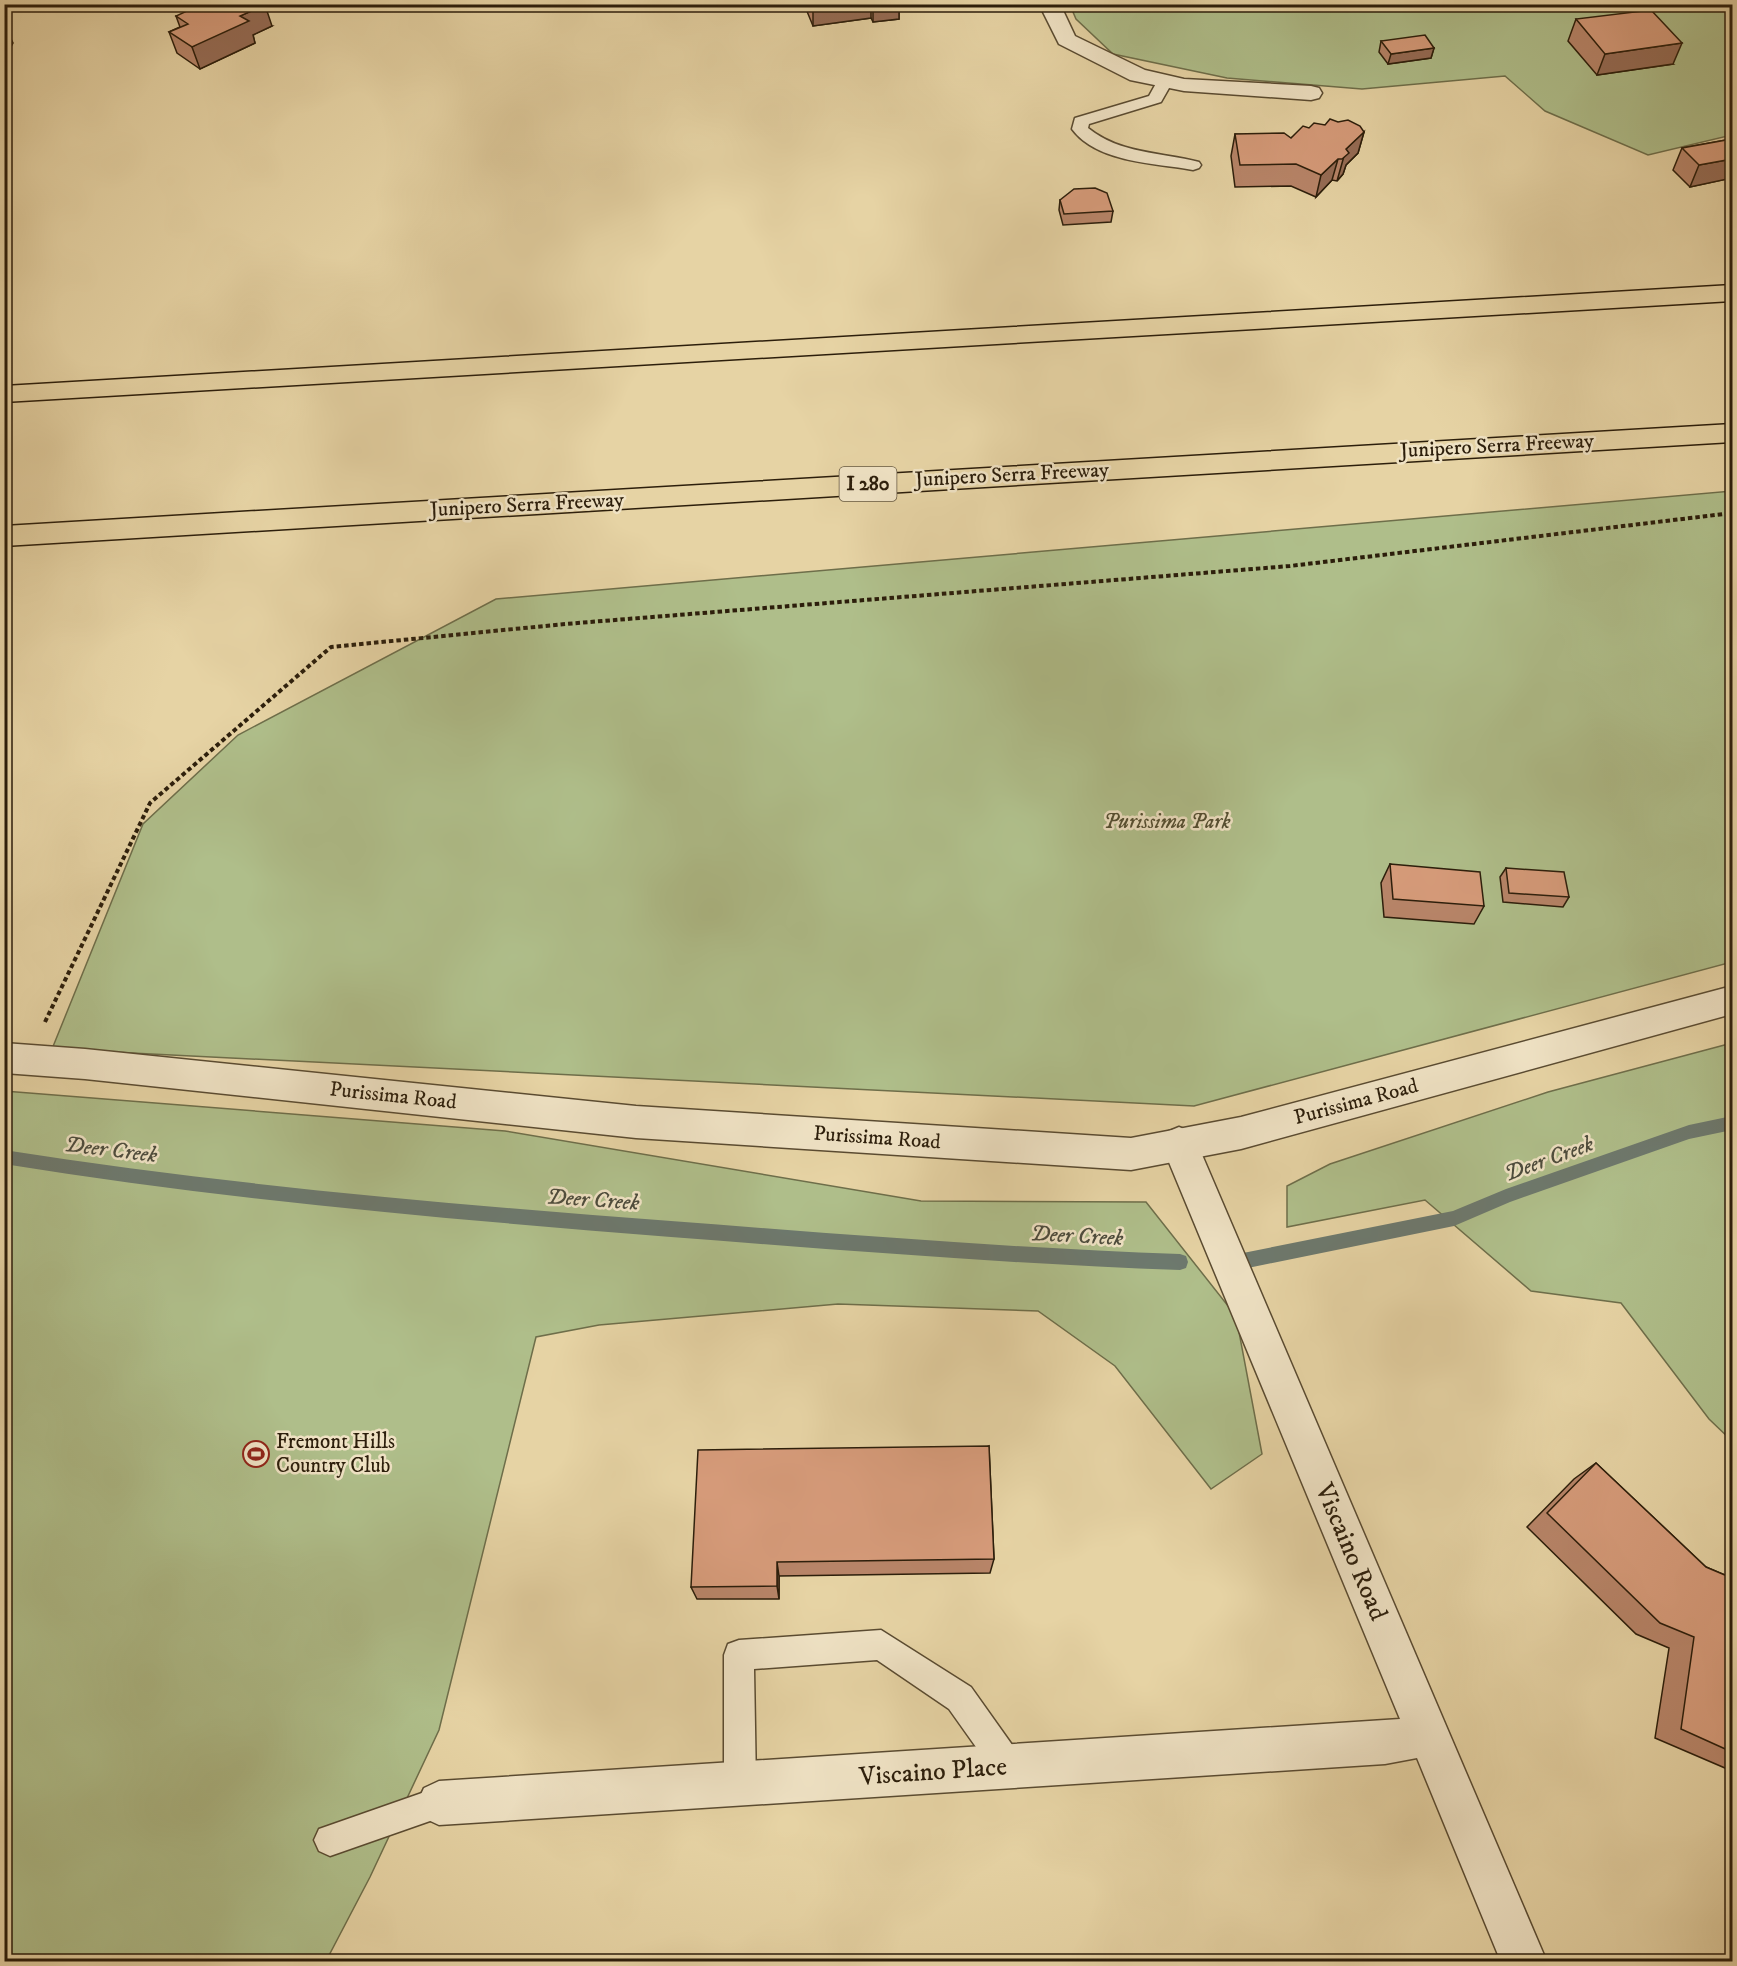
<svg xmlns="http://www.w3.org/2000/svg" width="1737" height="1966" font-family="'IM FELL DW Pica',serif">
<rect width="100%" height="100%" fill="#e6d3a4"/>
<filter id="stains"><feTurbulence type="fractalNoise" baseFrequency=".00333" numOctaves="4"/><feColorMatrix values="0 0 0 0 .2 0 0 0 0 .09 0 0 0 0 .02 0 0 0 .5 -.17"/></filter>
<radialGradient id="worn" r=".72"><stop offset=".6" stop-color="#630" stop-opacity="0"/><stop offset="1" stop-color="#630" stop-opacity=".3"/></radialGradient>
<!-- green -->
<path fill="#afbe8a" stroke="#6e6e4a" stroke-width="1.5" d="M 1228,4 L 1233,7 L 1237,4 L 1732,5 L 1732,135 L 1648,155 L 1545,111 L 1505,76 L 1362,89 L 1227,78 L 1113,54 L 1076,19 L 1070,5 Z
M 1732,491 L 1732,962 L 1194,1106 L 52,1049 L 143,824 L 238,735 L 496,599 Z
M 1732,1043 L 1732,1441 L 1709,1419 L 1621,1303 L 1531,1291 L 1425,1200 L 1287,1227 L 1287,1186 L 1330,1164 L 1548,1092 Z
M 4,1091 L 505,1131 L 921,1201 L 1146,1202 L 1236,1316 L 1262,1454 L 1211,1489 L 1115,1366 L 1038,1311 L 838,1304 L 599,1325 L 536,1337 L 439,1730 L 370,1877 L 326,1961 L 5,1961 Z"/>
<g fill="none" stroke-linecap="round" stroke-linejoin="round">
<!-- stream -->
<path fill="#6d796e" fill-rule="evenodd" d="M 1732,1116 L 1732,1130 L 1689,1139 L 1510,1202 L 1454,1226 L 1238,1270 L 1232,1268 L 1230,1262 L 1232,1256 L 1238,1254 L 1453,1211 L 1506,1189 L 1689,1125 Z
M 4,1150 C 226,1185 448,1204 671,1221 C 840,1234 1010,1248 1180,1254 L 1186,1256 L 1188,1262 L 1186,1268 L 1180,1270 C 1010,1264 840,1250 671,1237 C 448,1219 226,1200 4,1164 Z"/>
<defs>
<path id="service" d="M 1165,76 L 1173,81 L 1161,102 L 1089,124 L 1088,128 C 1120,154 1161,152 1199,162 L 1201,165 L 1199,168 L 1193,170 C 1156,163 1097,163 1072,129 L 1075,118 L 1149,96 L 1159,78 Z
M 881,1630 L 971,1687 L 1020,1756 L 1025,1767 L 1020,1778 L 1009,1783 L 998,1778 L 949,1709 L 877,1660 L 754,1669 L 756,1785 L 751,1796 L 740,1801 L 729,1796 L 724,1785 L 724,1655 L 728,1644 L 739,1640 Z
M 439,1787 L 450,1792 L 455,1803 L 450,1814 L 330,1856 L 319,1851 L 314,1840 L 319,1829 Z"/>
<path id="minor" d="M 1039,4 L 1060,4 L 1075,36 L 1145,70 L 1184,79 L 1311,86 L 1319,88 L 1322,93 L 1319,98 L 1311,100 L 1184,91 L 1130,80 L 1059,44 Z
M 1179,1127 L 1191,1132 L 1197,1143 L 1547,1962 L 1501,1962 L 1417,1758 L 1385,1764 L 439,1825 L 424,1818 L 417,1803 L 424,1788 L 439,1781 L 1400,1719 L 1161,1143 L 1167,1132 Z"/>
<path id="tertiary" d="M 1732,986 L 1732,1014 L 1241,1149 L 1131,1170 L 636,1138 L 85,1079 L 4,1073 L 4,1043 L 85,1049 L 636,1106 L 1131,1138 L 1241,1117 Z"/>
<path id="motorway" d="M 1732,285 L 1732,301 L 4,402 L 4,386 Z
M 1732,424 L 1732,442 L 4,546 L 4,526 Z"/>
</defs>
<!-- service casing -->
<use href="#service" stroke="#5a4b31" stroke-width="3"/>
<!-- minor casing -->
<use href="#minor" stroke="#5a4b31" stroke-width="3"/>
<!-- tertiary casing -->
<use href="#tertiary" stroke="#5a4b31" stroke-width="3"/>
<!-- motorway casing -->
<use href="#motorway" stroke="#2c1e0b" stroke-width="3"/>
<!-- path -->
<path stroke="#2c1e0b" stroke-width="4" stroke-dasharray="4.5 3" stroke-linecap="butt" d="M 45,1022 L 150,803 L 331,647 L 565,624 L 1290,566 L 1732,513"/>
<!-- service -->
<use href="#service" fill="#efe2c4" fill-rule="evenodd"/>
<!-- minor -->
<use href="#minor" fill="#efe2c4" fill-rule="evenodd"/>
<!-- tertiary -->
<use href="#tertiary" fill="#efe2c4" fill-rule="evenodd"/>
<!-- motorway -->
<use href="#motorway" fill="#e6d3a4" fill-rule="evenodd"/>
</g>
<!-- wall -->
<path fill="#b88569" stroke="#2c1e0b" stroke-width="1.5" d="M 804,4 L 927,4 L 899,8 L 899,19 L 873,22 L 871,18 L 813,26 Z
M 176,16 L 272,26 L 253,35 L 255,43 L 200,69 L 177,53 L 169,32 L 180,27 Z
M 1576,19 L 1673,64 L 1597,75 L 1568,41 Z
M 1381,41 L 1434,48 L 1431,58 L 1388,64 L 1379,52 Z
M 1325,125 L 1364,132 L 1358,153 L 1346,165 L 1343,174 L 1337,181 L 1332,180 L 1316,197 L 1291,186 L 1235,187 L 1231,156 L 1235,134 L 1291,138 L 1309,128 Z
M 1732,139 L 1732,178 L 1690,187 L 1673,170 L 1682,148 Z
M 1060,200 L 1113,211 L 1111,222 L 1063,225 L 1059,210 Z
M 1390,864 L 1484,906 L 1474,924 L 1384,917 L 1381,883 Z
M 1506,868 L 1569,897 L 1563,907 L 1503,902 L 1500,877 Z
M 989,1446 L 994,1559 L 990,1573 L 779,1576 L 779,1599 L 697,1599 L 691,1587 Z
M 1596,1463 L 1706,1567 L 1732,1578 L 1732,1771 L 1655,1738 L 1669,1648 L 1636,1634 L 1527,1527 L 1574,1479 Z"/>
<!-- shaded-wall -->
<path fill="#966c55" stroke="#2c1e0b" stroke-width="1.5" d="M 813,4 L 871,4 L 871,18 L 813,26 Z
M 873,4 L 927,4 L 899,8 L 899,19 L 873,22 Z
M 265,5 L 272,26 L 253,35 L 255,43 L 200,69 L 192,47 L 240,16 Z
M 4,24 L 13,43 L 4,60 Z
M 1682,43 L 1673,64 L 1597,75 L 1605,54 Z
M 1434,48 L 1431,58 L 1388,64 L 1391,54 Z
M 1364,132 L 1358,153 L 1346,165 L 1343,174 L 1337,181 L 1346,149 Z
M 1338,159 L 1332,180 L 1316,197 L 1321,175 Z
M 1732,159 L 1732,178 L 1690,187 L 1699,165 Z
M 777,1562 L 779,1576 L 779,1599 L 777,1586 Z"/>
<!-- building -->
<path fill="#d69b7a" stroke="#2c1e0b" stroke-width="1.5" d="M 202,4 L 265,4 L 265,5 L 240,16 L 249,21 L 192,47 L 169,32 L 188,24 L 176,16 Z
M 1651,10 L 1682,43 L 1605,54 L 1576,19 Z
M 1425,35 L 1434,48 L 1391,54 L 1381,41 Z
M 1330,119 L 1338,122 L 1348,120 L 1360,126 L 1364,132 L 1346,149 L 1349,153 L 1342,159 L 1338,159 L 1321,175 L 1296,164 L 1240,165 L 1235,134 L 1284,133 L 1291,138 L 1303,126 L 1309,128 L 1314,123 L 1325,125 Z
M 1732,139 L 1732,159 L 1699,165 L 1682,148 Z
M 1095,188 L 1107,193 L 1113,211 L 1064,214 L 1060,200 L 1074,189 Z
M 1390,864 L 1480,872 L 1484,906 L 1393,899 Z
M 1506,868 L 1564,872 L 1569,897 L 1509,893 Z
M 989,1446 L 994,1559 L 777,1562 L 777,1586 L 691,1587 L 698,1450 Z
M 1596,1463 L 1706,1567 L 1732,1578 L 1732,1752 L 1681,1729 L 1694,1637 L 1660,1623 L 1547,1513 Z"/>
<!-- icons -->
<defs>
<symbol id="stadium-ring" viewBox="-11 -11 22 22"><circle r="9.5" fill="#efe2c4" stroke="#8f2418" stroke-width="1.5"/><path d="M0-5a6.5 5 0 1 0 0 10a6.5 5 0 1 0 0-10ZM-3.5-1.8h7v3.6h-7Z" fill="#8f2418"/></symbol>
</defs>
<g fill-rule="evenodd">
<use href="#stadium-ring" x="241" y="1439" width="30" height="30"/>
</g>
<g text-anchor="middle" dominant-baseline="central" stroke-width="5" stroke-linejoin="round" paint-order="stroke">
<!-- shield labels -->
<rect fill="#efe2c4" stroke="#665942" stroke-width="1.5" x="839.5" y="467" width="57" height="34" rx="4.5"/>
<g font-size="20" font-weight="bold" fill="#2c1e0b">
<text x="868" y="484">I 280</text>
</g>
<!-- street labels -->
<g font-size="21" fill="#2c1e0b" stroke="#efe2c4">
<text transform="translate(1497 446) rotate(-3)">Junipero Serra Freeway</text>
<text transform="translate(1012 475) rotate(-3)">Junipero Serra Freeway</text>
<text transform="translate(527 505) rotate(-3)">Junipero Serra Freeway</text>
<text transform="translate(393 1096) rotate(6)">Purissima Road</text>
<text transform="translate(1356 1102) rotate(-15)">Purissima Road</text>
<text transform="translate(877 1138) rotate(4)">Purissima Road</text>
</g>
<!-- park labels -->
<g font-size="21" font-style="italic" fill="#534e31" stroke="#efe2c4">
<text x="1167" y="822">Purissima Park</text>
</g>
<!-- poi labels -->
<g font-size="21" fill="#2c1e0b" stroke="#efe2c4" text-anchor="start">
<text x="276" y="1442">Fremont Hills<tspan x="276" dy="24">Country Club</tspan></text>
</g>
<!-- water labels -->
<g font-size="22" font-style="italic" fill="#4d4c3d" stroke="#efe2c4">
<text transform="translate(111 1150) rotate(7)">Deer Creek</text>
<text transform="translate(1549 1159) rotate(-20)">Deer Creek</text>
<text transform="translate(593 1200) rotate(4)">Deer Creek</text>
<text transform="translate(1077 1236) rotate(3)">Deer Creek</text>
</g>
<!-- near-street labels -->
<g font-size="26" fill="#2c1e0b" stroke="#efe2c4">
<text transform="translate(1351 1552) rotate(67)">Viscaino Road</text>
<text transform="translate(933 1772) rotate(-4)">Viscaino Place</text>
</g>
</g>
<!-- margin -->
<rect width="1737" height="1966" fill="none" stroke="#e6d3a4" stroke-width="24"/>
<rect x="6" y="6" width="1725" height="1954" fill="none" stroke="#2c1e0b" stroke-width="3"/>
<rect x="12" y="12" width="1713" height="1942" fill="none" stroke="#2c1e0b" stroke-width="1.5"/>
<rect width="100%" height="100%" filter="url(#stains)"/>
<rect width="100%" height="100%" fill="url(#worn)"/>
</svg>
